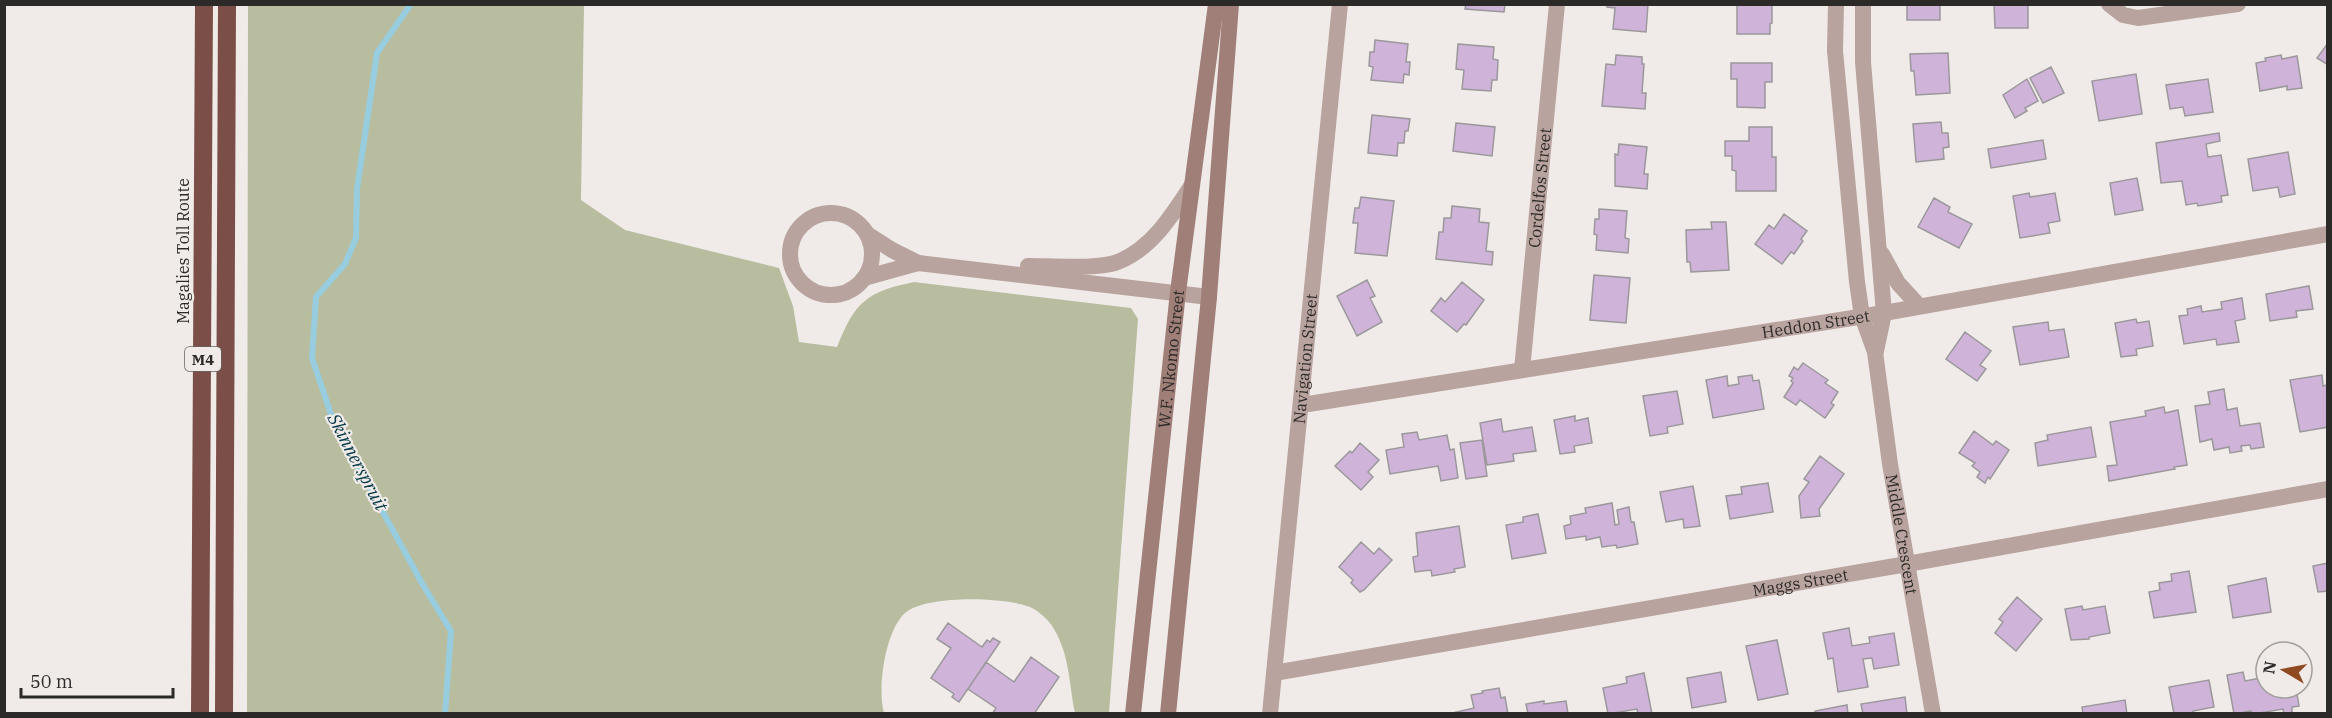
<svg xmlns="http://www.w3.org/2000/svg" width="2332" height="718" font-family="'IBM Plex Serif',serif">
<rect width="100%" height="100%" fill="#f0ebe8"/>
<!-- green -->
<path fill="#b8bd9f" d="M 248,5 L 584,5 L 581,200 L 625,230 L 779,268 L 793,306 L 799,342 L 837,347 C 855,302 866,292 914,282 L 1131,308 L 1138,319 L 1109,713 L 1075,713 C 1069,685 1070,656 1054,629 C 1049,620 1037,609 1027,606 C 1001,597 926,595 905,613 C 885,631 877,689 884,713 L 247,713 Z"/>
<g fill="none" stroke-linecap="round" stroke-linejoin="round">
<!-- stream -->
<path stroke="#97cddf" stroke-width="6" d="M 411,4 L 377,53 L 357,189 L 356,238 L 345,264 L 316,297 L 312,358 L 334,423 L 423,585 L 451,631 L 445,714"/>
</g>
<!-- building -->
<path fill="#cfb3d9" stroke="#9b989c" stroke-width="1.5" d="M 1466,4 L 1505,4 L 1504,12 L 1465,9 Z
M 1607,4 L 1648,4 L 1646,32 L 1613,29 L 1615,8 L 1607,7 Z
M 1737,4 L 1770,4 L 1772,6 L 1772,23 L 1770,24 L 1770,34 L 1737,34 Z
M 1907,4 L 1940,5 L 1940,20 L 1907,20 Z
M 1994,4 L 2028,4 L 2028,28 L 1995,28 Z
M 1375,40 L 1408,44 L 1406,62 L 1410,62 L 1409,75 L 1404,74 L 1403,83 L 1371,80 L 1373,67 L 1369,66 L 1370,52 L 1374,52 Z
M 2328,43 L 2328,65 L 2317,58 Z
M 1458,44 L 1494,47 L 1493,59 L 1498,60 L 1497,80 L 1492,80 L 1491,91 L 1462,89 L 1464,70 L 1456,69 Z
M 1948,53 L 1950,93 L 1916,95 L 1914,71 L 1911,71 L 1910,54 Z
M 1616,55 L 1642,57 L 1642,64 L 1644,64 L 1642,93 L 1646,93 L 1645,109 L 1602,106 L 1606,64 L 1615,65 Z
M 2281,55 L 2282,59 L 2297,56 L 2302,88 L 2287,90 L 2287,86 L 2260,91 L 2256,63 L 2266,61 L 2265,58 Z
M 1731,63 L 1772,63 L 1772,82 L 1765,82 L 1765,108 L 1737,107 L 1737,79 L 1731,79 Z
M 2051,67 L 2064,93 L 2043,103 L 2030,78 Z
M 2136,74 L 2142,114 L 2099,121 L 2092,81 Z
M 2027,79 L 2038,101 L 2025,108 L 2027,111 L 2015,118 L 2003,95 Z
M 2208,79 L 2213,112 L 2185,116 L 2183,107 L 2170,109 L 2166,85 Z
M 1372,115 L 1410,119 L 1408,131 L 1405,131 L 1404,143 L 1398,143 L 1397,156 L 1368,153 Z
M 1941,122 L 1942,133 L 1948,133 L 1949,147 L 1943,148 L 1944,159 L 1916,162 L 1913,124 Z
M 1456,123 L 1495,127 L 1492,156 L 1453,151 Z
M 1749,127 L 1772,127 L 1772,157 L 1776,157 L 1776,191 L 1736,191 L 1736,171 L 1732,170 L 1732,156 L 1725,156 L 1725,141 L 1749,141 Z
M 2219,133 L 2220,141 L 2206,144 L 2208,157 L 2221,155 L 2228,195 L 2221,196 L 2222,202 L 2198,206 L 2197,203 L 2186,205 L 2182,181 L 2161,183 L 2156,143 Z
M 2043,140 L 2046,159 L 1991,168 L 1988,149 Z
M 1619,144 L 1647,147 L 1644,174 L 1648,174 L 1647,189 L 1615,186 L 1615,154 L 1618,155 Z
M 2288,152 L 2295,194 L 2280,197 L 2278,187 L 2253,191 L 2248,159 Z
M 2137,178 L 2143,210 L 2115,215 L 2110,183 Z
M 2029,193 L 2030,197 L 2055,193 L 2060,221 L 2048,223 L 2050,233 L 2020,238 L 2013,196 Z
M 1361,197 L 1394,201 L 1387,256 L 1355,253 L 1358,223 L 1353,223 L 1355,208 L 1359,208 Z
M 1934,198 L 1950,207 L 1948,212 L 1972,224 L 1959,248 L 1918,227 Z
M 1452,206 L 1480,209 L 1479,222 L 1489,223 L 1486,251 L 1493,252 L 1492,265 L 1436,259 L 1439,232 L 1443,232 L 1444,218 L 1451,218 Z
M 1599,209 L 1627,211 L 1625,238 L 1629,239 L 1628,253 L 1596,250 L 1597,235 L 1594,234 L 1595,219 L 1599,219 Z
M 1784,214 L 1807,231 L 1801,239 L 1803,241 L 1794,254 L 1791,252 L 1782,264 L 1755,244 L 1769,225 L 1774,229 Z
M 1711,222 L 1726,222 L 1729,270 L 1691,272 L 1690,262 L 1687,262 L 1686,230 L 1712,229 Z
M 1594,275 L 1630,278 L 1626,323 L 1590,320 Z
M 1367,280 L 1375,296 L 1370,298 L 1382,322 L 1357,336 L 1337,296 Z
M 1462,282 L 1484,300 L 1466,325 L 1464,324 L 1457,332 L 1431,311 L 1441,298 L 1445,302 Z
M 2309,286 L 2313,309 L 2296,311 L 2297,317 L 2270,321 L 2266,294 Z
M 2242,298 L 2245,319 L 2235,321 L 2239,342 L 2217,345 L 2216,339 L 2184,344 L 2179,316 L 2188,315 L 2187,309 L 2201,306 L 2202,312 L 2222,309 L 2221,302 Z
M 2136,319 L 2137,323 L 2149,321 L 2153,346 L 2136,349 L 2137,355 L 2121,357 L 2115,323 Z
M 2048,322 L 2049,331 L 2064,329 L 2069,357 L 2020,365 L 2013,327 Z
M 1965,332 L 1991,351 L 1980,365 L 1986,369 L 1977,381 L 1946,359 Z
M 1803,363 L 1828,380 L 1825,383 L 1838,392 L 1831,403 L 1834,405 L 1825,418 L 1800,400 L 1796,405 L 1784,397 L 1793,383 L 1791,381 L 1793,378 L 1789,376 L 1794,367 L 1798,370 Z
M 1752,375 L 1753,381 L 1759,380 L 1764,409 L 1713,418 L 1706,380 L 1727,376 L 1728,386 L 1739,384 L 1738,377 Z
M 2322,375 L 2323,386 L 2327,385 L 2328,390 L 2328,427 L 2300,432 L 2290,380 Z
M 2224,389 L 2227,410 L 2237,408 L 2240,426 L 2260,423 L 2264,447 L 2251,449 L 2250,445 L 2241,446 L 2242,451 L 2230,453 L 2229,447 L 2214,450 L 2212,439 L 2200,442 L 2195,406 L 2210,404 L 2208,392 Z
M 1677,391 L 1683,424 L 1667,427 L 1668,433 L 1650,436 L 1643,396 Z
M 2164,407 L 2165,413 L 2178,410 L 2187,465 L 2174,467 L 2175,469 L 2109,481 L 2107,466 L 2117,465 L 2110,422 L 2146,416 L 2145,411 Z
M 1575,416 L 1575,421 L 1588,418 L 1592,443 L 1574,446 L 1575,452 L 1560,454 L 1554,420 Z
M 1501,419 L 1503,432 L 1532,427 L 1536,451 L 1513,454 L 1514,461 L 1487,465 L 1480,423 Z
M 2091,427 L 2096,457 L 2038,466 L 2035,443 L 2048,440 L 2047,435 Z
M 1974,431 L 1993,445 L 1996,441 L 2009,450 L 1990,479 L 1988,477 L 1985,483 L 1977,477 L 1980,472 L 1972,466 L 1975,463 L 1959,453 Z
M 1417,432 L 1419,440 L 1447,435 L 1450,450 L 1454,449 L 1458,478 L 1441,481 L 1438,466 L 1390,474 L 1386,450 L 1404,447 L 1402,434 Z
M 1482,440 L 1487,476 L 1466,479 L 1460,443 Z
M 1360,443 L 1379,460 L 1368,472 L 1373,477 L 1361,490 L 1335,466 L 1350,451 L 1352,453 Z
M 1820,456 L 1844,474 L 1819,509 L 1820,516 L 1801,518 L 1799,496 L 1809,482 L 1804,479 Z
M 1768,483 L 1773,512 L 1730,519 L 1726,496 L 1742,494 L 1741,487 Z
M 1693,486 L 1700,526 L 1684,528 L 1683,519 L 1666,522 L 1660,492 Z
M 1612,503 L 1615,525 L 1619,524 L 1617,510 L 1629,507 L 1631,522 L 1634,522 L 1638,544 L 1617,548 L 1616,545 L 1602,547 L 1600,537 L 1586,540 L 1586,536 L 1566,539 L 1564,526 L 1571,524 L 1570,516 L 1586,513 L 1585,508 Z
M 1538,514 L 1546,553 L 1512,559 L 1506,525 L 1523,522 L 1523,517 Z
M 1459,526 L 1465,567 L 1454,569 L 1455,572 L 1432,576 L 1431,570 L 1415,572 L 1413,557 L 1418,556 L 1416,533 Z
M 1361,542 L 1374,554 L 1379,548 L 1392,560 L 1364,590 L 1360,592 L 1351,583 L 1353,580 L 1339,567 Z
M 2328,563 L 2328,591 L 2318,592 L 2313,566 Z
M 2189,571 L 2196,612 L 2154,618 L 2149,592 L 2160,590 L 2159,583 L 2172,581 L 2171,574 Z
M 2266,578 L 2271,612 L 2233,618 L 2228,586 Z
M 2017,597 L 2042,619 L 2016,651 L 1995,633 L 2003,622 L 1999,619 Z
M 2082,606 L 2083,610 L 2105,606 L 2110,633 L 2089,637 L 2089,639 L 2071,640 L 2065,609 Z
M 948,623 L 982,647 L 987,640 L 990,642 L 993,638 L 1000,642 L 959,702 L 952,697 L 954,694 L 931,678 L 951,648 L 937,639 Z
M 1849,628 L 1852,646 L 1870,643 L 1869,637 L 1894,633 L 1899,665 L 1874,669 L 1872,658 L 1863,659 L 1868,687 L 1838,692 L 1833,658 L 1828,659 L 1823,633 Z
M 1777,640 L 1788,694 L 1758,700 L 1746,646 Z
M 1031,657 L 1059,677 L 1034,714 L 992,714 L 996,708 L 968,689 L 986,662 L 1014,682 Z
M 1721,672 L 1726,702 L 1692,708 L 1687,678 Z
M 2243,672 L 2245,681 L 2266,677 L 2266,688 L 2296,688 L 2299,706 L 2292,707 L 2292,712 L 2286,714 L 2284,714 L 2283,709 L 2254,714 L 2251,714 L 2251,711 L 2234,714 L 2227,675 Z
M 1644,673 L 1652,714 L 1638,714 L 1637,709 L 1608,714 L 1603,688 L 1627,683 L 1626,677 Z
M 2209,680 L 2214,707 L 2193,711 L 2194,714 L 2174,714 L 2169,687 Z
M 1499,688 L 1501,698 L 1505,697 L 1508,714 L 1448,714 L 1474,708 L 1471,695 L 1483,693 L 1482,691 Z
M 1905,697 L 1907,714 L 1863,714 L 1861,704 Z
M 2125,700 L 2127,714 L 2083,714 L 2082,707 Z
M 1544,701 L 1544,704 L 1566,701 L 1568,714 L 1528,714 L 1526,704 Z
M 1847,705 L 1848,714 L 1815,714 L 1815,711 Z"/>
<g fill="none" stroke-linecap="round" stroke-linejoin="round">
<!-- minor -->
<g stroke="#b9a39e" stroke-width="16">
<path id="s1" d="M 1836,4 L 1835,51 L 1857,282 L 1862,316 L 1875,352 L 1890,464 L 1933,714"/>
<path d="M 1863,4 L 1863,62 L 1884,313 L 1876,351"/>
<path d="M 2109,4 L 2123,15 L 2138,18 L 2238,4"/>
<circle cx="831" cy="254" r="41"/>
<path d="M 867,234 L 892,250 L 918,263 L 1209,297"/>
<path d="M 1882,254 L 1898,283 L 1919,306"/>
<path d="M 1028,266 C 1051,266 1101,270 1120,261 C 1153,247 1173,214 1192,185"/>
<path d="M 864,278 L 918,263"/>
<path id="s2" d="M 1522,370 L 1557,4"/>
<path id="s3" d="M 1302,405 L 1884,313 L 2328,234"/>
<path id="s4" d="M 1274,673 L 1907,564 L 2328,489"/>
<path id="s5" d="M 1270,714 L 1340,4"/>
</g>
<!-- secondary -->
<g stroke="#9f7f78" stroke-width="16">
<path id="s6" d="M 1133,714 L 1178,292 L 1216,4"/>
<path d="M 1168,714 L 1209,297 L 1231,4"/>
</g>
<!-- motorway -->
<path stroke="#7b4f47" stroke-width="18" d="M 200,714 L 204,4
M 224,714 L 227,4"/>
</g>
<g text-anchor="middle" dominant-baseline="central" stroke-width="4.5" stroke-linejoin="round" paint-order="stroke">
<!-- shield labels -->
<rect fill="#f0ebe8" stroke="#676462" stroke-width="1.5" x="185" y="347" width="36" height="24" rx="4.5"/>
<g font-size="15" font-weight="bold" fill="#2c2a29">
<text x="203" y="359">M4</text>
</g>
<!-- street labels -->
<g font-size="16" fill="#2c2a29" stroke="#f0ebe8">
<text stroke="none"><textPath href="#s2" startOffset="183">Cordelfos Street</textPath></text>
<text transform="translate(183 251) rotate(-90)">Magalies Toll Route</text>
<text stroke="none"><textPath href="#s3" startOffset="520">Heddon Street</textPath></text>
<text stroke="none"><textPath href="#s6" startOffset="357">W.F. Nkomo Street</textPath></text>
<text stroke="none"><textPath href="#s5" startOffset="357">Navigation Street</textPath></text>
<text stroke="none"><textPath href="#s1" startOffset="536">Middle Crescent</textPath></text>
<text stroke="none"><textPath href="#s4" startOffset="534">Maggs Street</textPath></text>
</g>
<!-- water labels -->
<g font-size="18" font-style="italic" fill="#063946" stroke="#f0ebe8">
<text transform="translate(358 462) rotate(62)">Skinnerspruit</text>
</g>
</g>
<!-- border -->
<rect width="2332" height="718" fill="none" stroke="#2c2a29" stroke-width="12"/>
<!-- north arrow -->
<g transform="translate(2284 670) rotate(280)"><circle r="28" fill="#f0ebe8" stroke="#a29e9c" stroke-width="1.5"/>
<path d="M0-4.5L10 22L0 15L-10 22Z" fill="#904a21"/>
<text y="-9" font-size="16" font-weight="bold" text-anchor="middle" fill="#2c2a29">N</text>
</g>
<!-- scale -->
<path d="M21 688v9h152v-9" fill="none" stroke="#2c2a29" stroke-width="3"/>
<text x="30" y="688" font-size="18" fill="#2c2a29" stroke="#f0ebe8" stroke-width="4.5" paint-order="stroke">50 m</text>
</svg>
